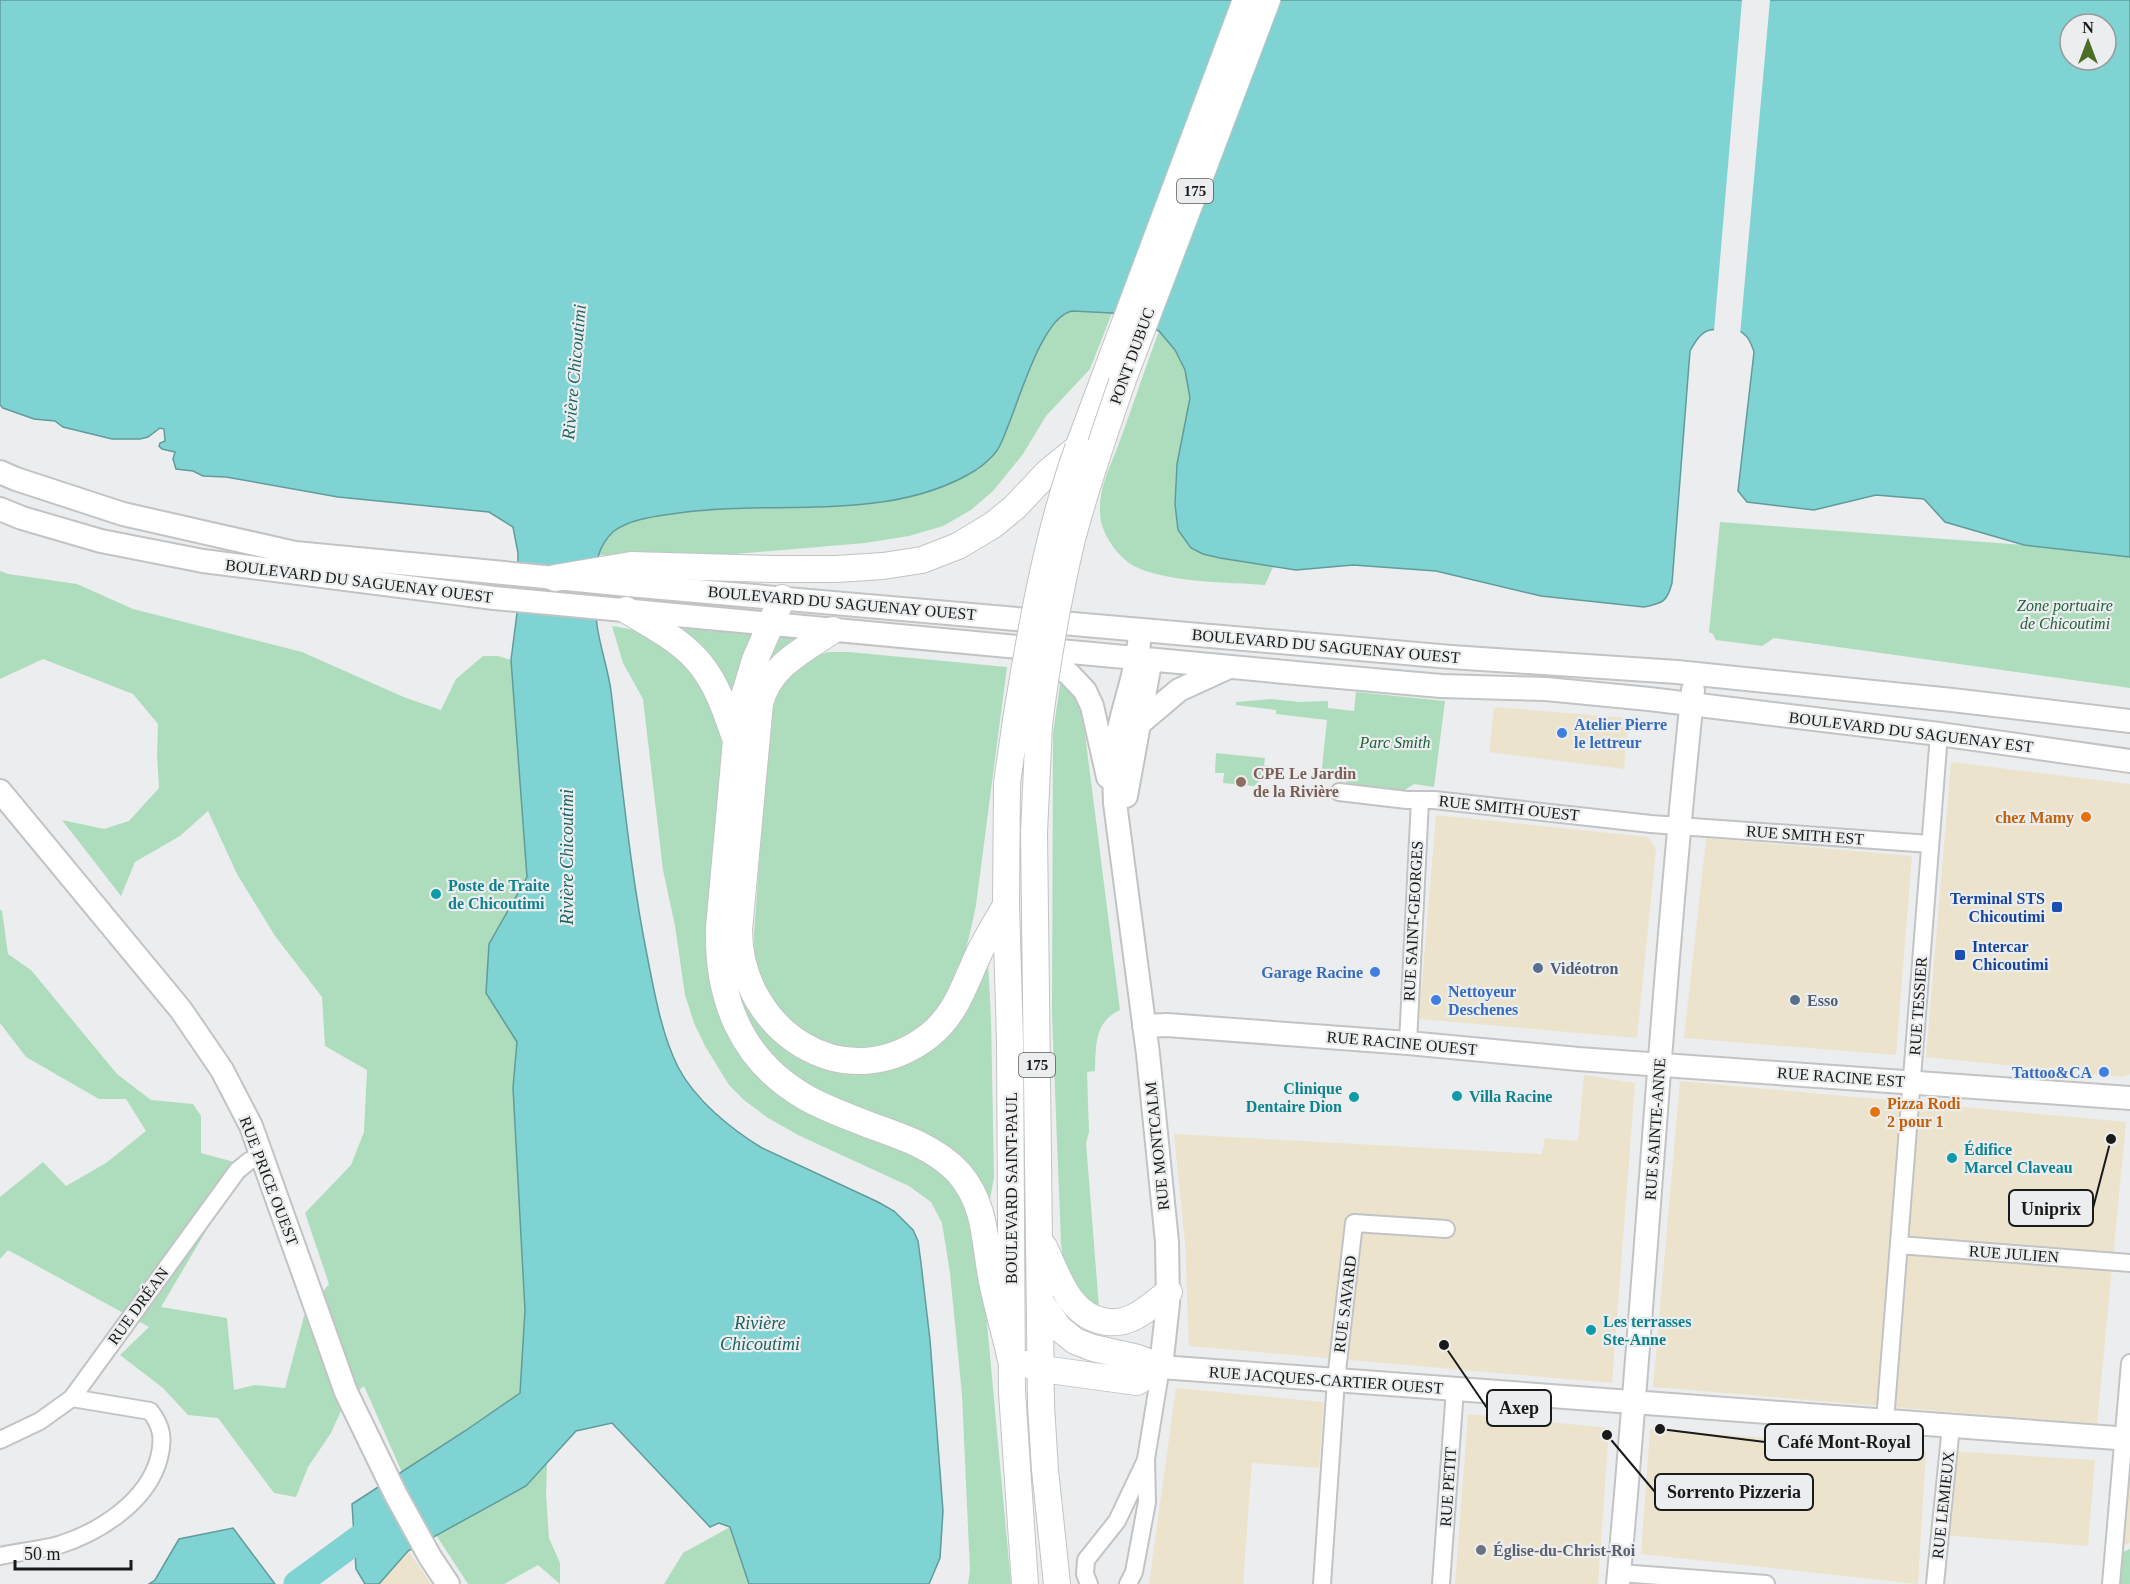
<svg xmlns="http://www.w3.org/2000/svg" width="2130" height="1584" font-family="Georgia,serif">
<rect width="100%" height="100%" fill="#ecedee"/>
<!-- commercial -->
<path fill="#ece3cd" d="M 1494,707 L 1629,718 L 1624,769 L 1489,752 Z
M 1951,762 L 2130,784 L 2130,1074 L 2123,1077 L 1926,1057 Z
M 1436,815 L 1648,837 L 1656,849 L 1637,1038 L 1419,1019 Z
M 1706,838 L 1912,856 L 1896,1055 L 1684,1038 Z
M 1584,1075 L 1635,1083 L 1612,1383 L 1189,1346 L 1185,1243 L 1174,1134 L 1542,1154 L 1545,1138 L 1578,1141 Z
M 1680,1081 L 2126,1122 L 2097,1424 L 1653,1387 Z
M 1176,1388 L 1324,1402 L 1319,1468 L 1252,1463 L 1243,1584 L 1149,1584 Z
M 1468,1414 L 1609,1428 L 1598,1584 L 1455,1584 Z
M 1650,1429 L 1926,1451 L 1918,1584 L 1641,1554 Z
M 1948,1451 L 2095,1460 L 2088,1546 L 1940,1535 Z
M 2124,1462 L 2130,1463 L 2130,1543 L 2114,1548 Z
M 408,1551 L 431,1584 L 379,1584 L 381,1581 Z"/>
<!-- green -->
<path fill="#aeddbd" d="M 1072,311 L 1112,313 L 1090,369 L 1046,416 L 1023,454 L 993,491 L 971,510 L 943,526 L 909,536 L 865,543 L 710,556 L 598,555 C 603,545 608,535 617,529 C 634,518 658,516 678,513 C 728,506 778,507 828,505 C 860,504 891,503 922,493 C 942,487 977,475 991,459 C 1016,429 1033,319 1072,311 Z
M 1159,331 C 1182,355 1193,382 1188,415 C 1186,426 1182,436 1180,447 C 1175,473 1173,503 1178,530 L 1220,558 L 1239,560 L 1273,567 L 1265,585 C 1227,582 1174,583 1138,568 C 1119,560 1101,534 1100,514 C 1099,486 1110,468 1119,443 C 1133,406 1145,368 1159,331 Z
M 1720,522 L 2024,545 L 2130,557 L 2130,688 L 1781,639 L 1774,638 L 1762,646 L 1716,640 L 1713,634 L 1709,632 Z
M 0,571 L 8,574 L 77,584 L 133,609 L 302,652 L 406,698 L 441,710 L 456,679 L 483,656 L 498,656 L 511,660 L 527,877 L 489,944 L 486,993 L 517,1042 L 513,1088 L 525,1310 L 520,1393 L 465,1431 L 408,1486 L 364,1386 L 345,1402 L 331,1433 L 308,1467 L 296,1497 L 274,1493 L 218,1418 L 188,1415 L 163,1388 L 120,1355 L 149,1327 L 8,1250 L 0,1259 L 0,1197 L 43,1162 L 66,1186 L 106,1163 L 146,1131 L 126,1099 L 99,1099 L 26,1057 L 0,1023 L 0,909 L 2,911 L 8,954 L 31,970 L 117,1074 L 151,1100 L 193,1104 L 201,1116 L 201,1153 L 245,1165 L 161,1307 L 227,1318 L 234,1390 L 255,1385 L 285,1388 L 304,1316 L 329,1284 L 305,1213 L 351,1165 L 364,1132 L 367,1070 L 325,1046 L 322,997 L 275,936 L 237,874 L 208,811 L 180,836 L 135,862 L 121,896 L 62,820 L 104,829 L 129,821 L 159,788 L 157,754 L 158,724 L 133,694 L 43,659 L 0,679 Z
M 612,626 L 641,631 L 699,673 L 721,729 L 738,1044 L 908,1148 L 958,1184 L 980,1247 L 1011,1584 L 968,1584 L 970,1571 L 962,1395 L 950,1273 L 942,1223 L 931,1202 L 909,1186 L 800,1136 L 768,1118 L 744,1100 L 729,1085 L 705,1046 L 694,1023 L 685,995 L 675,926 L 663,870 L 643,699 L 623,663 Z
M 685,628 L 753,634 L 735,701 L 706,652 L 683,630 Z
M 776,634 L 801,636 L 800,643 C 773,653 759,681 753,708 L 732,936 C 734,955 735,976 743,994 C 777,1072 881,1091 944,1036 C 966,1017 976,986 988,961 L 991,1018 L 994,1177 L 990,1199 L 987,1199 C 975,1181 964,1164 946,1151 C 915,1128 876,1121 842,1106 C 769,1076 725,1017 727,937 L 747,719 C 751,689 764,662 776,634 Z
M 828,652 L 849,652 L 1007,667 L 976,905 C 969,940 957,996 929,1021 C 869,1073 782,1044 758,970 C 750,947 756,917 757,893 C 761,831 767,770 773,708 C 783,675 796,663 828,652 Z
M 1061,678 L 1073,688 L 1089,725 L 1084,726 L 1120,1010 C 1094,1022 1096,1046 1095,1071 L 1087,1072 L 1089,1132 L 1086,1143 L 1099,1307 L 1081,1301 L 1063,1260 L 1061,1243 L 1052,1014 L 1053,733 Z
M 1356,692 L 1445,701 L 1434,787 L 1414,784 L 1403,791 L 1346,785 L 1346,781 L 1321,777 L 1327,720 L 1276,714 L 1276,710 L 1236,705 L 1236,702 L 1271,699 L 1300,702 L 1328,701 L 1328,708 L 1354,711 Z
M 1216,753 L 1265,758 L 1264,765 L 1276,767 L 1254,786 L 1223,783 L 1224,773 L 1215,773 Z
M 547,1463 L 546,1495 L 549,1538 L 560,1563 L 560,1584 L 538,1565 L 504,1584 L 468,1584 L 436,1535 L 526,1486 Z
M 730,1527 L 749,1584 L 664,1584 L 683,1553 Z
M 2130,1549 L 2130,1584 L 2117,1584 L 2121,1553 Z"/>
<!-- water -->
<path fill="#7fd3d2" stroke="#609c9b" stroke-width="1.5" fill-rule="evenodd" d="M 0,0 L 2130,0 L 2130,557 L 2024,545 L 1945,522 L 1924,499 L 1876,495 L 1814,510 L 1747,502 L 1738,491 L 1754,352 C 1752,346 1750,339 1745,335 C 1741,330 1734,330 1728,330 C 1706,327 1700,332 1690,351 L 1672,583 C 1667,602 1663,603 1644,607 L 1541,596 L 1436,571 L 1353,565 L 1296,570 L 1220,558 L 1203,554 L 1191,548 L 1178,530 L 1175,504 L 1177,464 L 1190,398 L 1185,370 L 1175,350 L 1159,331 L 1112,313 L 1072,311 C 1038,318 1015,419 998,449 C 992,458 985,464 976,470 C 889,524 776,499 679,513 C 659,516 631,518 614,531 C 607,537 600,548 598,557 C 596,570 595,611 597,625 C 600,647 608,669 611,691 C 622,781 630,872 648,960 C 655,996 662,1035 678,1067 C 695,1100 731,1129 762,1148 L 878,1202 L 894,1211 L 913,1230 L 918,1241 L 921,1263 L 930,1340 L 943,1511 L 940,1558 L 929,1584 L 749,1584 L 730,1527 L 719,1523 L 710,1527 L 612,1423 L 576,1431 L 526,1486 L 408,1551 L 379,1584 L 365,1584 L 356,1569 L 352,1504 L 465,1431 L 520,1393 L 525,1310 L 513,1088 L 517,1042 L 486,993 L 489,944 L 527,877 L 511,660 L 517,613 L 518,553 L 513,527 L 489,512 L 338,497 L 226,477 L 203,476 L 193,471 L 176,469 L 173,459 L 175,452 L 162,449 L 159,446 L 160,443 L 165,441 L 164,429 L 160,428 L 148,437 L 140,439 L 112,439 L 63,427 L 55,421 L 34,419 L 3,408 L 0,405 ZM 2070,24 L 2106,24 L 2106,60 L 2070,60 Z
M 233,1528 L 275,1584 L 149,1584 L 155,1580 L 179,1539 Z"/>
<!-- pier -->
<path fill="#ecedee" d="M 1742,0 L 1770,0 L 1740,335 L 1714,331 Z"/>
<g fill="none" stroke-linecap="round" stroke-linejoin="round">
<!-- river -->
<path stroke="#7fd3d2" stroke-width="27" d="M 297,1584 L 383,1521"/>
<defs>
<path id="street" d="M 1339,792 L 1407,800 L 1434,800 L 1651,824 L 1930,844
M 1408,1043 L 1420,800
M 1899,1245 L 2130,1263
M 1885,1421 L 1939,734
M 0,1440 L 40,1421 L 72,1398 L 237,1171 L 249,1161 L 262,1156
M 0,1556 C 19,1552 40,1550 59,1545 C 100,1532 148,1501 159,1458 C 164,1439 162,1426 150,1411 L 72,1398
M 1620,1573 L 1766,1584
M 1089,1584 L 1085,1574 L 1086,1560 L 1117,1521 L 1145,1462
M 1128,1584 L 1134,1572 L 1147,1502 L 1146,1459 L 1161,1367
M 1322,1584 L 1336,1380 L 1354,1223 L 1446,1229
M 1441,1584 L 1455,1389
M 1935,1584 L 1951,1426
M 2111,1584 L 2130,1363"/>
<path id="secondary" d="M 0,472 L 16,479 L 123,514 L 295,553 L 628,585 L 1451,657 L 1677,672 L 1952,700 L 2130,721
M 0,509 L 22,518 L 101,541 L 203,561 L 494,598 L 1317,675 L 1441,686 L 1546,689 L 1649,699 L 1939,734 L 2130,761
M 1139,643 C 1136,674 1124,703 1118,734 C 1114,757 1114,780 1115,803 L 1148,1054 L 1167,1242 L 1168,1303 L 1161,1367 L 2130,1439
M 1036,651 L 1069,674 L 1085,691 L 1092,706 L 1108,777
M 1140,723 L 1179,690 L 1227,668
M 0,791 L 181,1010 L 222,1070 L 251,1126 L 346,1392 L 396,1495 L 430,1557 L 448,1584
M 1126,796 L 1150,663
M 1144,1026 L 1167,1025 L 1408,1043 L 1578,1059 L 2130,1098
M 1618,1584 C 1646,1286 1661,988 1693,690"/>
<path id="primary" d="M 1122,382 L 1267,0
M 555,578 L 631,565 L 775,569 L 836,569 L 883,566 L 922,560 L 958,546 L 993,525 L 1015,507 L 1048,472 L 1078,448 L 1246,0
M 782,598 L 755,660 L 742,703 L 736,741 L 719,928 C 717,998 741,1060 805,1097 C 826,1109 849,1117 872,1126 C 903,1137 936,1148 959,1173 C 986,1205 984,1238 991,1276 C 996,1304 1005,1332 1011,1360
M 626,610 C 693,649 709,659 734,735
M 833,630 C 803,651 770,665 760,703 L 739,930 C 739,1030 845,1102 930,1035 C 957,1013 965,983 979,953 C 987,937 997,921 1006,905
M 1016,720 L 1007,783 L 1006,905 L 1010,1041 L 1012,1392 L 1025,1584
M 1039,724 L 1034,833 L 1041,1405 L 1045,1470 L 1057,1584
M 1044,1247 C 1058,1276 1069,1317 1107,1322 C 1116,1323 1126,1321 1134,1317 C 1146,1311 1157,1301 1169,1292
M 1041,1303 L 1059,1328 L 1075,1341 L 1093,1348 L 1138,1358 L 1161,1367
M 1026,1364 L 1042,1369 L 1137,1382 L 1161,1367"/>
</defs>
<!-- street casing -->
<use href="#street" stroke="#c2c3c4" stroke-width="20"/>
<!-- secondary casing -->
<use href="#secondary" stroke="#c2c3c4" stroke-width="26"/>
<!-- primary casing -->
<use href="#primary" stroke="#c2c3c4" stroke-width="28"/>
<!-- street -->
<use href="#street" stroke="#fff" stroke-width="16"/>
<!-- secondary -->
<use href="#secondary" stroke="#fff" stroke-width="22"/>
<!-- primary -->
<use href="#primary" stroke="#fff" stroke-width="26"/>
<defs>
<path id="primary-bridge" d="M 1016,720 C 1031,628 1047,535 1078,448
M 1039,724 C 1047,663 1057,603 1071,543 C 1085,488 1104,435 1122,382"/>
</defs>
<!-- primary-bridge casing -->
<use href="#primary-bridge" stroke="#c2c3c4" stroke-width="28" stroke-linecap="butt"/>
<!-- primary-bridge -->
<use href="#primary-bridge" stroke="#fff" stroke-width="26"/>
</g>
<!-- markers -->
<g fill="#3f7fe0" stroke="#ecedee" stroke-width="2">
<circle cx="1562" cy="733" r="6"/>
<circle cx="1375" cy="972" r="6"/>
<circle cx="1436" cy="1000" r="6"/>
<circle cx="2104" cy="1072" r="6"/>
</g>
<circle fill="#8d6e63" stroke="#ecedee" stroke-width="2" cx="1241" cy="782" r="6"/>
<g fill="#e8710a" stroke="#ecedee" stroke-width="2">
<circle cx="2086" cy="817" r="6"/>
<circle cx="1875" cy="1112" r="6"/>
</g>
<g fill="#0f9aa8" stroke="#ecedee" stroke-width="2">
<circle cx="436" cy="894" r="6"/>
<circle cx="1457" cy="1096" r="6"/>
<circle cx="1354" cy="1097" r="6"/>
<circle cx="1952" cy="1158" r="6"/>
<circle cx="1591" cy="1330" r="6"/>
</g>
<g fill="#1a4fb4" stroke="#ecedee" stroke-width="2">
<rect x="2051" y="901" width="12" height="12" rx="3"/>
<rect x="1954" y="949" width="12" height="12" rx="3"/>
</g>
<g fill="#5c6f8a" stroke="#ecedee" stroke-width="2">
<circle cx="1538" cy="968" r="6"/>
<circle cx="1795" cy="1000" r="6"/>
</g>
<circle fill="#6b7280" stroke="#ecedee" stroke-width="2" cx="1481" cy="1550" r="6"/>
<g text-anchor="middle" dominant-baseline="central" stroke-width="4.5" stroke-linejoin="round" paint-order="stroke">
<!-- shield labels -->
<g fill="#ecedee" stroke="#58595a" stroke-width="1.5">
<rect x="1177" y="179" width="36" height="24" rx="4.5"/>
<rect x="1019" y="1053" width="36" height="24" rx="4.5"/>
</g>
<g font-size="15" font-weight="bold" fill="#191a1a">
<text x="1195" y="191">175</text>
<text x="1037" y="1065">175</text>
</g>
<!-- street labels -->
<g font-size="16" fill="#191a1a" stroke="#ecedee">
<text transform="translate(1132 356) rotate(-70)">PONT DUBUC</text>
<text transform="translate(359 581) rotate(7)">BOULEVARD DU SAGUENAY OUEST</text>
<text transform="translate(842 603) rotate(5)">BOULEVARD DU SAGUENAY OUEST</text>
<text transform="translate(1326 646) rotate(5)">BOULEVARD DU SAGUENAY OUEST</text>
<text transform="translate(1911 732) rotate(7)">BOULEVARD DU SAGUENAY EST</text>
<text transform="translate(1509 808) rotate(6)">RUE SMITH OUEST</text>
<text transform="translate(1805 835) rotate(4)">RUE SMITH EST</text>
<text transform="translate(1413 921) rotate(-87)">RUE SAINT-GEORGES</text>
<text transform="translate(1918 1006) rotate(-86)">RUE TESSIER</text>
<text transform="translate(1402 1043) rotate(5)">RUE RACINE OUEST</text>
<text transform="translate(1841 1077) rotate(4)">RUE RACINE EST</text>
<text transform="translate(1655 1129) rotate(-86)">RUE SAINTE-ANNE</text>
<text transform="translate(1157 1146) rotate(-96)">RUE MONTCALM</text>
<text transform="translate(269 1181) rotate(69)">RUE PRICE OUEST</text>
<text transform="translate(1011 1188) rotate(-90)">BOULEVARD SAINT-PAUL</text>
<text transform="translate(2014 1254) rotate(4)">RUE JULIEN</text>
<text transform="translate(1345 1304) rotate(-83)">RUE SAVARD</text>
<text transform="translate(138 1306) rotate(-54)">RUE DRÉAN</text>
<text transform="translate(1326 1380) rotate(4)">RUE JACQUES-CARTIER OUEST</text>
<text transform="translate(1448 1487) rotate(-86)">RUE PETIT</text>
<text transform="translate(1943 1505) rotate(-84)">RUE LEMIEUX</text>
</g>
<!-- park labels -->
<g font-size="16" font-style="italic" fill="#20613c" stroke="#ecedee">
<text x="2065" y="605">Zone portuaire<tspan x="2065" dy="18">de Chicoutimi</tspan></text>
<text x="1395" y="742">Parc Smith</text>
</g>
<!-- shop labels -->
<g font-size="16" font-weight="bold" fill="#366cbe" stroke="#ecedee" text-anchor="start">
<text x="1574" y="724">Atelier Pierre<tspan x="1574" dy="18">le lettreur</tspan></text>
<text x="1363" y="972" text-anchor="end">Garage Racine</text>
<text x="1448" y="991">Nettoyeur<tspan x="1448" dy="18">Deschenes</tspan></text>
<text x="2092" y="1072" text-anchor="end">Tattoo&amp;CA</text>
</g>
<!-- education labels -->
<g font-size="16" font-weight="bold" fill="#785e54" stroke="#ecedee" text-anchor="start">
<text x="1253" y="773">CPE Le Jardin<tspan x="1253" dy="18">de la Rivière</tspan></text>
</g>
<!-- food labels -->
<g font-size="16" font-weight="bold" fill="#c56008" stroke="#ecedee" text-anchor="end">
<text x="2074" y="817">chez Mamy</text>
<text x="1887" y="1103" text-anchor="start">Pizza Rodi<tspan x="1887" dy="18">2 pour 1</tspan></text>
</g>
<!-- culture labels -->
<g font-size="16" font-weight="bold" fill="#0d838f" stroke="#ecedee" text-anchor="start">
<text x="448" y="885">Poste de Traite<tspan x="448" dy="18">de Chicoutimi</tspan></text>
<text x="1342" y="1088" text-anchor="end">Clinique<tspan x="1342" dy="18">Dentaire Dion</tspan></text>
<text x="1469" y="1096">Villa Racine</text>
<text x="1964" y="1149">Édifice<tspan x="1964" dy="18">Marcel Claveau</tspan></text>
<text x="1603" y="1321">Les terrasses<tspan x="1603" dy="18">Ste-Anne</tspan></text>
</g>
<!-- transit labels -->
<g font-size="16" font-weight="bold" fill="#164399" stroke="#ecedee" text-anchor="end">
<text x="2045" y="898">Terminal STS<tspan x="2045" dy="18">Chicoutimi</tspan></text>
<text x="1972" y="946" text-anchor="start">Intercar<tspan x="1972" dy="18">Chicoutimi</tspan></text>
</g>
<!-- service labels -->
<g font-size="16" font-weight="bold" fill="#4e5e75" stroke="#ecedee" text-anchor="start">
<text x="1550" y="968">Vidéotron</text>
<text x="1807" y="1000">Esso</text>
</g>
<!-- worship labels -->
<g font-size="16" font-weight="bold" fill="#5b616d" stroke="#ecedee" text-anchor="start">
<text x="1493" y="1550">Église-du-Christ-Roi</text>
</g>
<!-- water labels -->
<g font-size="18" font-style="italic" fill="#1d6363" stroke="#ecedee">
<text transform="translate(574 372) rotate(-85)">Rivière Chicoutimi</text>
<text transform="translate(567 857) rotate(-90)">Rivière Chicoutimi</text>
<text x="760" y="1323">Rivière<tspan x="760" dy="21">Chicoutimi</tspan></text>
</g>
</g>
<!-- callouts -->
<path fill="none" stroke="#191a1a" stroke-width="2" d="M2111 1139L2093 1208M1444 1345L1487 1408M1660 1429L1765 1442M1607 1435L1655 1492"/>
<g fill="#191a1a" stroke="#ecedee" stroke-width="2">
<circle cx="2111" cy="1139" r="6"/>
<circle cx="1444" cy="1345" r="6"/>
<circle cx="1660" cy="1429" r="6"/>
<circle cx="1607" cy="1435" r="6"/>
</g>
<g fill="#ecedee" stroke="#191a1a" stroke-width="2">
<rect x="2009" y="1190" width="84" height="36" rx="6"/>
<rect x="1487" y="1390" width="64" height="36" rx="6"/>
<rect x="1765" y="1424" width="158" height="36" rx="6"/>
<rect x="1655" y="1474" width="158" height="36" rx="6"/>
</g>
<g font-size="18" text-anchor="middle" font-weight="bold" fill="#191a1a">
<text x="2051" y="1215">Uniprix</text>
<text x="1519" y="1414">Axep</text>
<text x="1844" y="1448">Café Mont-Royal</text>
<text x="1734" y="1498">Sorrento Pizzeria</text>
</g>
<!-- north arrow -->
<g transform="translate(2088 42)"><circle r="28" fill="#ecedee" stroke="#989999" stroke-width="1.5"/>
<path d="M0-4.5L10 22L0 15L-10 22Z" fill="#4b6d24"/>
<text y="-9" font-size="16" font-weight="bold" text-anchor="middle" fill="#191a1a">N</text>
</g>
<!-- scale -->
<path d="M15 1560v9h116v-9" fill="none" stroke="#191a1a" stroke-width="3"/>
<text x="24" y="1560" font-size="18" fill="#191a1a" stroke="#ecedee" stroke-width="4.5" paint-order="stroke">50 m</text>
</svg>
